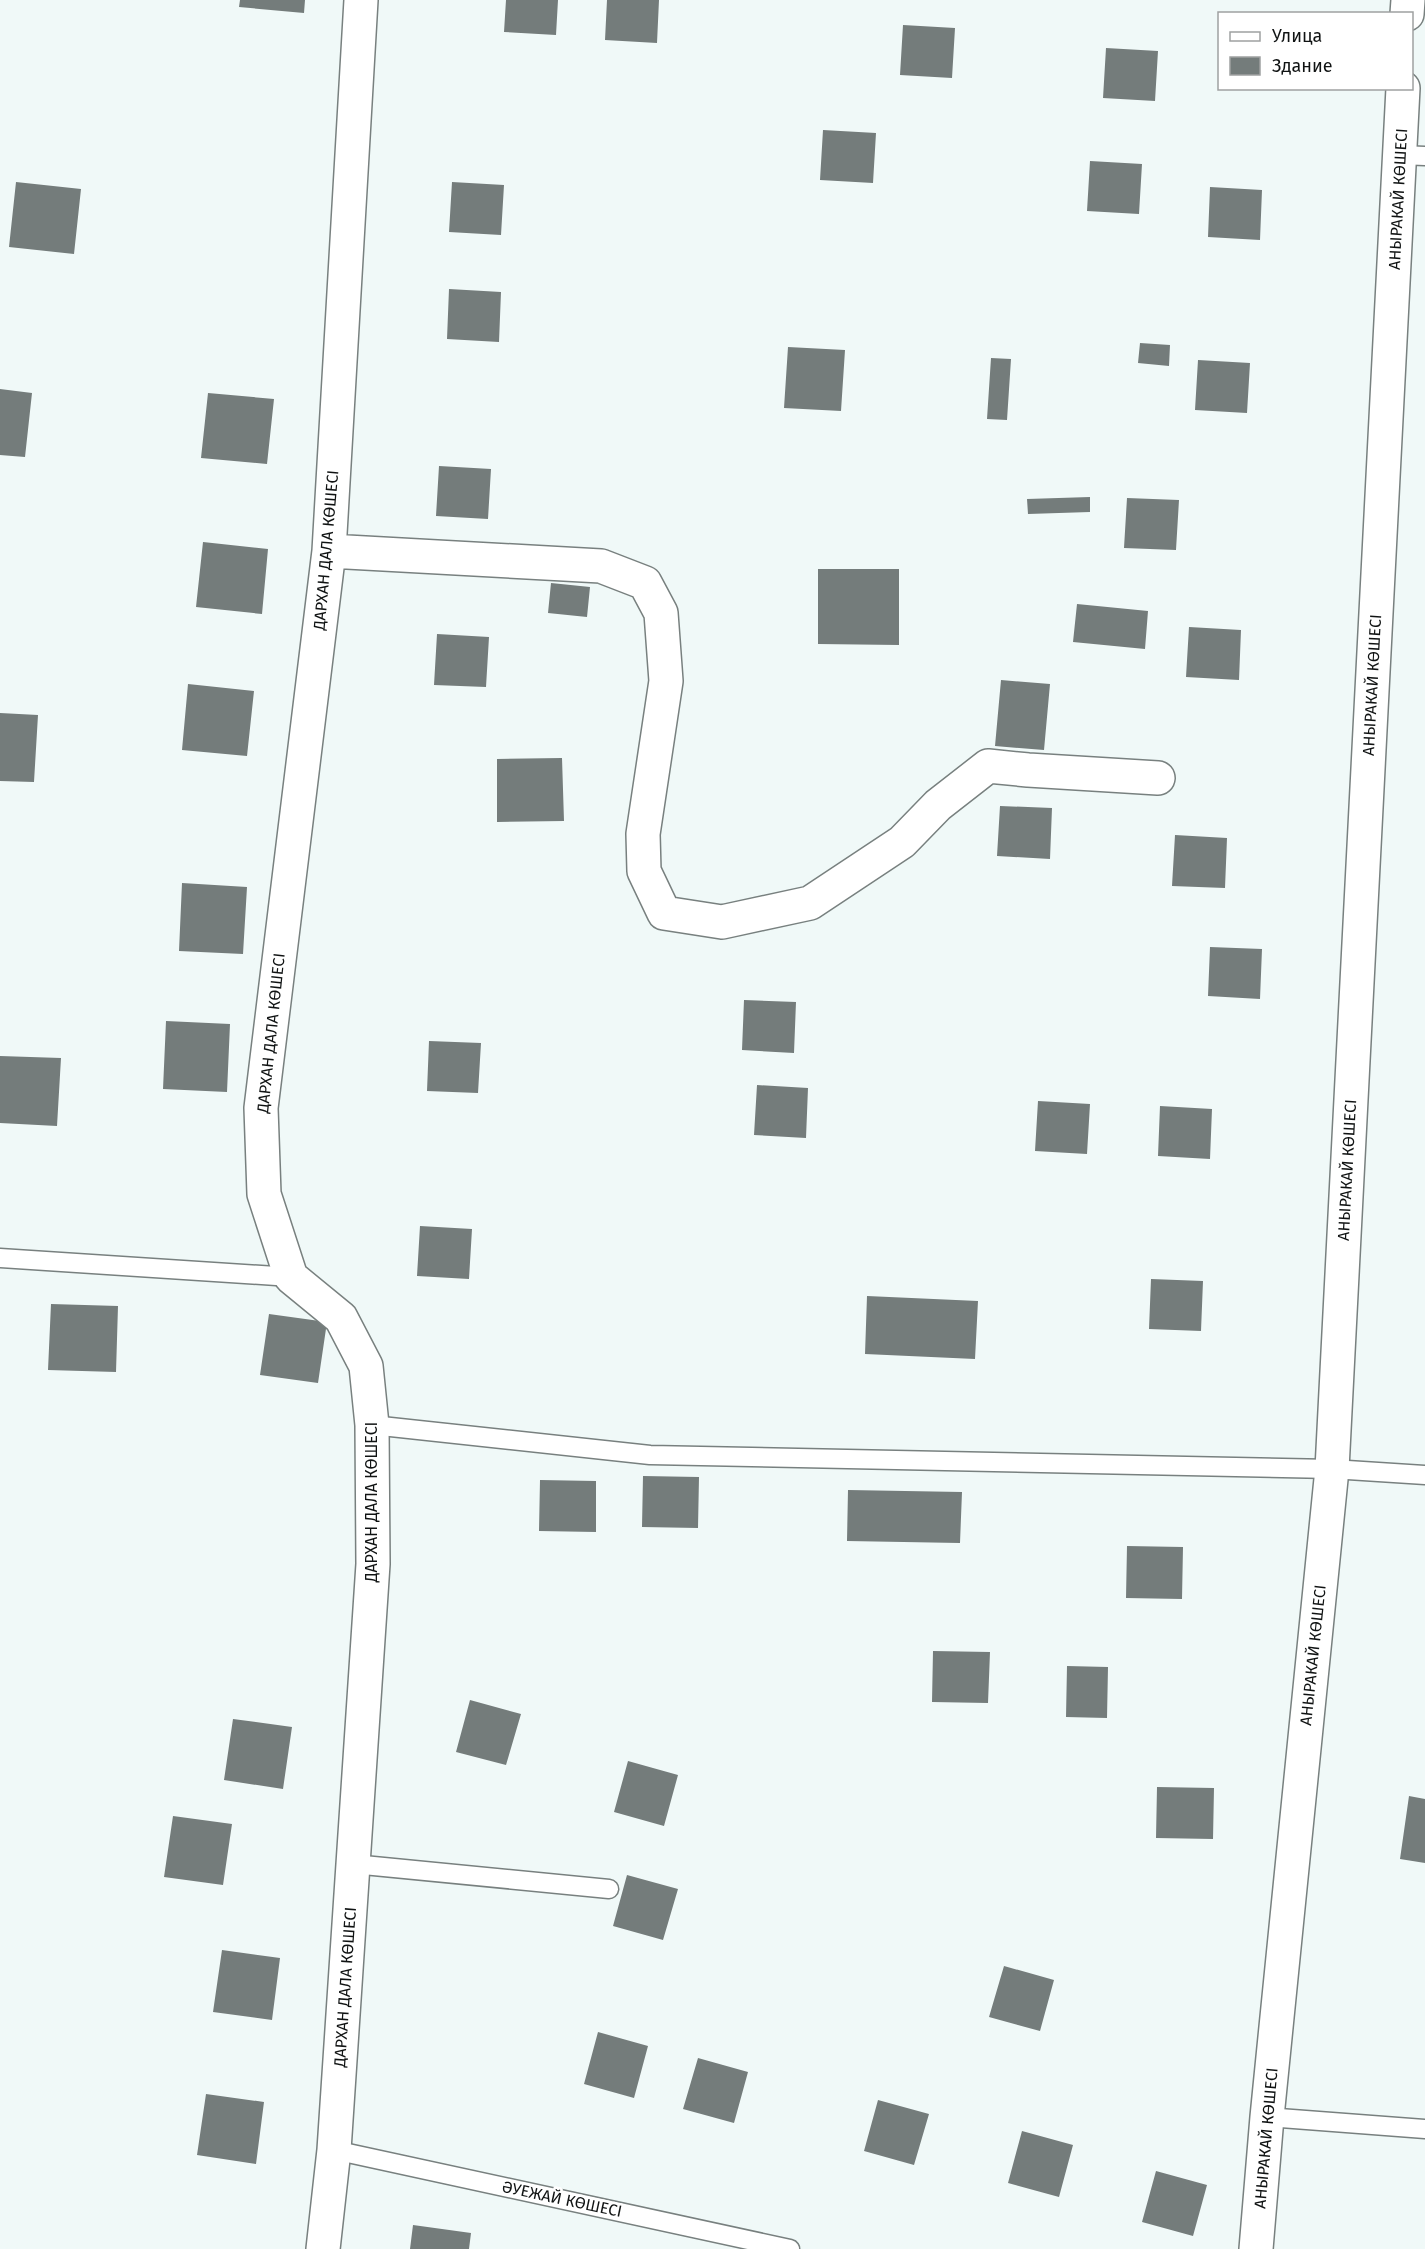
<svg xmlns="http://www.w3.org/2000/svg" width="1425" height="2249" font-family="'Fira Sans',sans-serif">
<rect width="100%" height="100%" fill="#f0f9f8"/>
<!-- building -->
<path fill="#747c7b" d="M 240,0 L 305,0 L 304,13 L 239,7 Z
M 506,0 L 558,0 L 556,35 L 504,32 Z
M 607,0 L 659,0 L 657,43 L 605,40 Z
M 903,25 L 955,28 L 952,78 L 900,75 Z
M 1106,48 L 1158,51 L 1155,101 L 1103,98 Z
M 823,130 L 876,133 L 873,183 L 820,180 Z
M 1090,161 L 1142,164 L 1139,214 L 1087,211 Z
M 16,182 L 81,189 L 74,254 L 9,247 Z
M 452,182 L 504,185 L 501,235 L 449,232 Z
M 1210,187 L 1262,190 L 1260,240 L 1208,237 Z
M 449,289 L 501,292 L 499,342 L 447,339 Z
M 1140,343 L 1170,345 L 1169,366 L 1138,363 Z
M 788,347 L 845,350 L 841,411 L 784,408 Z
M 991,358 L 1011,359 L 1007,420 L 987,419 Z
M 1198,360 L 1250,363 L 1247,413 L 1195,410 Z
M 0,389 L 32,393 L 25,457 L 0,455 Z
M 208,393 L 274,399 L 267,464 L 201,458 Z
M 439,466 L 491,469 L 488,519 L 436,516 Z
M 1090,497 L 1090,512 L 1028,514 L 1027,499 Z
M 1127,498 L 1179,500 L 1176,550 L 1124,548 Z
M 203,542 L 268,549 L 262,614 L 196,607 Z
M 818,569 L 899,569 L 899,645 L 818,644 Z
M 551,583 L 590,587 L 587,617 L 548,613 Z
M 1077,604 L 1148,611 L 1145,649 L 1073,642 Z
M 1189,627 L 1241,630 L 1239,680 L 1186,677 Z
M 437,634 L 489,637 L 486,687 L 434,685 Z
M 1001,680 L 1050,684 L 1044,750 L 995,746 Z
M 188,684 L 254,691 L 247,756 L 182,750 Z
M 0,713 L 38,715 L 34,782 L 0,781 Z
M 562,758 L 564,821 L 497,822 L 497,759 Z
M 1000,806 L 1052,808 L 1050,859 L 997,856 Z
M 1175,835 L 1227,838 L 1225,888 L 1172,886 Z
M 182,883 L 247,887 L 243,954 L 179,951 Z
M 1210,947 L 1262,949 L 1260,999 L 1208,996 Z
M 744,1000 L 796,1002 L 794,1053 L 742,1050 Z
M 166,1021 L 230,1024 L 227,1092 L 163,1089 Z
M 429,1041 L 481,1043 L 478,1093 L 427,1091 Z
M 0,1056 L 61,1058 L 57,1126 L 0,1123 Z
M 757,1085 L 808,1088 L 806,1138 L 754,1135 Z
M 1038,1101 L 1090,1104 L 1087,1154 L 1035,1151 Z
M 1160,1106 L 1212,1109 L 1210,1159 L 1158,1156 Z
M 420,1226 L 472,1229 L 469,1279 L 417,1276 Z
M 1151,1279 L 1203,1281 L 1201,1331 L 1149,1329 Z
M 867,1296 L 978,1301 L 975,1359 L 865,1354 Z
M 51,1304 L 118,1306 L 116,1372 L 48,1370 Z
M 269,1314 L 327,1322 L 318,1383 L 260,1375 Z
M 643,1476 L 699,1477 L 698,1528 L 642,1527 Z
M 540,1480 L 596,1481 L 596,1532 L 539,1531 Z
M 848,1490 L 962,1492 L 960,1543 L 847,1541 Z
M 1127,1546 L 1183,1547 L 1182,1599 L 1126,1598 Z
M 933,1651 L 990,1652 L 988,1703 L 932,1702 Z
M 1067,1666 L 1108,1667 L 1107,1718 L 1066,1717 Z
M 470,1700 L 521,1714 L 506,1765 L 456,1752 Z
M 233,1719 L 292,1727 L 283,1789 L 224,1780 Z
M 628,1761 L 678,1775 L 664,1826 L 614,1812 Z
M 1157,1787 L 1214,1788 L 1213,1839 L 1156,1838 Z
M 1409,1796 L 1425,1799 L 1425,1863 L 1400,1859 Z
M 173,1816 L 232,1824 L 223,1885 L 164,1877 Z
M 627,1875 L 678,1889 L 663,1940 L 613,1926 Z
M 222,1950 L 280,1958 L 272,2020 L 213,2012 Z
M 1004,1966 L 1054,1980 L 1040,2031 L 989,2017 Z
M 598,2032 L 648,2046 L 634,2098 L 584,2084 Z
M 698,2058 L 748,2072 L 734,2123 L 683,2109 Z
M 206,2094 L 264,2102 L 256,2164 L 197,2155 Z
M 878,2100 L 929,2114 L 914,2165 L 864,2151 Z
M 1022,2131 L 1073,2145 L 1059,2197 L 1008,2183 Z
M 1156,2171 L 1207,2185 L 1193,2236 L 1142,2222 Z
M 413,2225 L 471,2233 L 469,2249 L 410,2249 Z"/>
<g fill="none" stroke-linecap="round" stroke-linejoin="round">
<defs>
<path id="service" d="M 1400,155 L 1425,156
M 0,1258 L 291,1277
M 372,1425 L 650,1455 L 1332,1469 L 1425,1475
M 353,1864 L 609,1889
M 1267,2117 L 1425,2129
M 334,2150 L 790,2249"/>
<path id="minor" d="M 1407,14 L 1408,0
M 329,551 L 601,566 L 645,583 L 661,613 L 666,681 L 643,834 L 644,871 L 664,913 L 722,922 L 810,903 L 902,842 L 938,805 L 988,766 L 1028,770 L 1158,778
M 323,2249 L 334,2150 L 373,1564 L 372,1425 L 366,1366 L 341,1318 L 291,1277 L 264,1194 L 261,1108 L 329,551 L 361,0
M 1256,2249 L 1267,2117 L 1332,1469 L 1403,88"/>
</defs>
<!-- service casing -->
<use href="#service" stroke="#78807f" stroke-width="21"/>
<!-- minor casing -->
<use href="#minor" stroke="#78807f" stroke-width="36"/>
<!-- service -->
<use href="#service" stroke="#fff" stroke-width="18"/>
<!-- minor -->
<use href="#minor" stroke="#fff" stroke-width="33"/>
</g>
<g text-anchor="middle" dominant-baseline="central" stroke-width="5" stroke-linejoin="round" paint-order="stroke">
<!-- street labels -->
<g font-size="16" fill="#101313" stroke="#fff">
<text transform="translate(1398 199) rotate(-87)">АНЫРАКАЙ КӨШЕСІ</text>
<text transform="translate(326 550) rotate(-85)">ДАРХАН ДАЛА КӨШЕСІ</text>
<text transform="translate(1372 685) rotate(-87)">АНЫРАКАЙ КӨШЕСІ</text>
<text transform="translate(271 1033) rotate(-84)">ДАРХАН ДАЛА КӨШЕСІ</text>
<text transform="translate(1347 1170) rotate(-87)">АНЫРАКАЙ КӨШЕСІ</text>
<text transform="translate(371 1502) rotate(-90)">ДАРХАН ДАЛА КӨШЕСІ</text>
<text transform="translate(1313 1655) rotate(-84)">АНЫРАКАЙ КӨШЕСІ</text>
<text transform="translate(345 1987) rotate(-86)">ДАРХАН ДАЛА КӨШЕСІ</text>
<text transform="translate(1266 2138) rotate(-85)">АНЫРАКАЙ КӨШЕСІ</text>
<text transform="translate(562 2199) rotate(12)">ӘУЕЖАЙ КӨШЕСІ</text>
</g>
</g>
<!-- legend -->
<rect x="1218" y="12" width="195" height="78" fill="#ffffff" stroke="#9fa1a1" stroke-width="1.5"/>
<rect x="1230" y="32" width="30" height="9" fill="#ffffff" stroke="#9fa1a1" stroke-width="1.5"/>
<text x="1272" y="42" font-size="18" fill="#101313">Улица</text>
<rect x="1230" y="57" width="30" height="18" fill="#747c7b" stroke="#9fa1a1" stroke-width="1.5"/>
<text x="1272" y="72" font-size="18" fill="#101313">Здание</text>
</svg>
